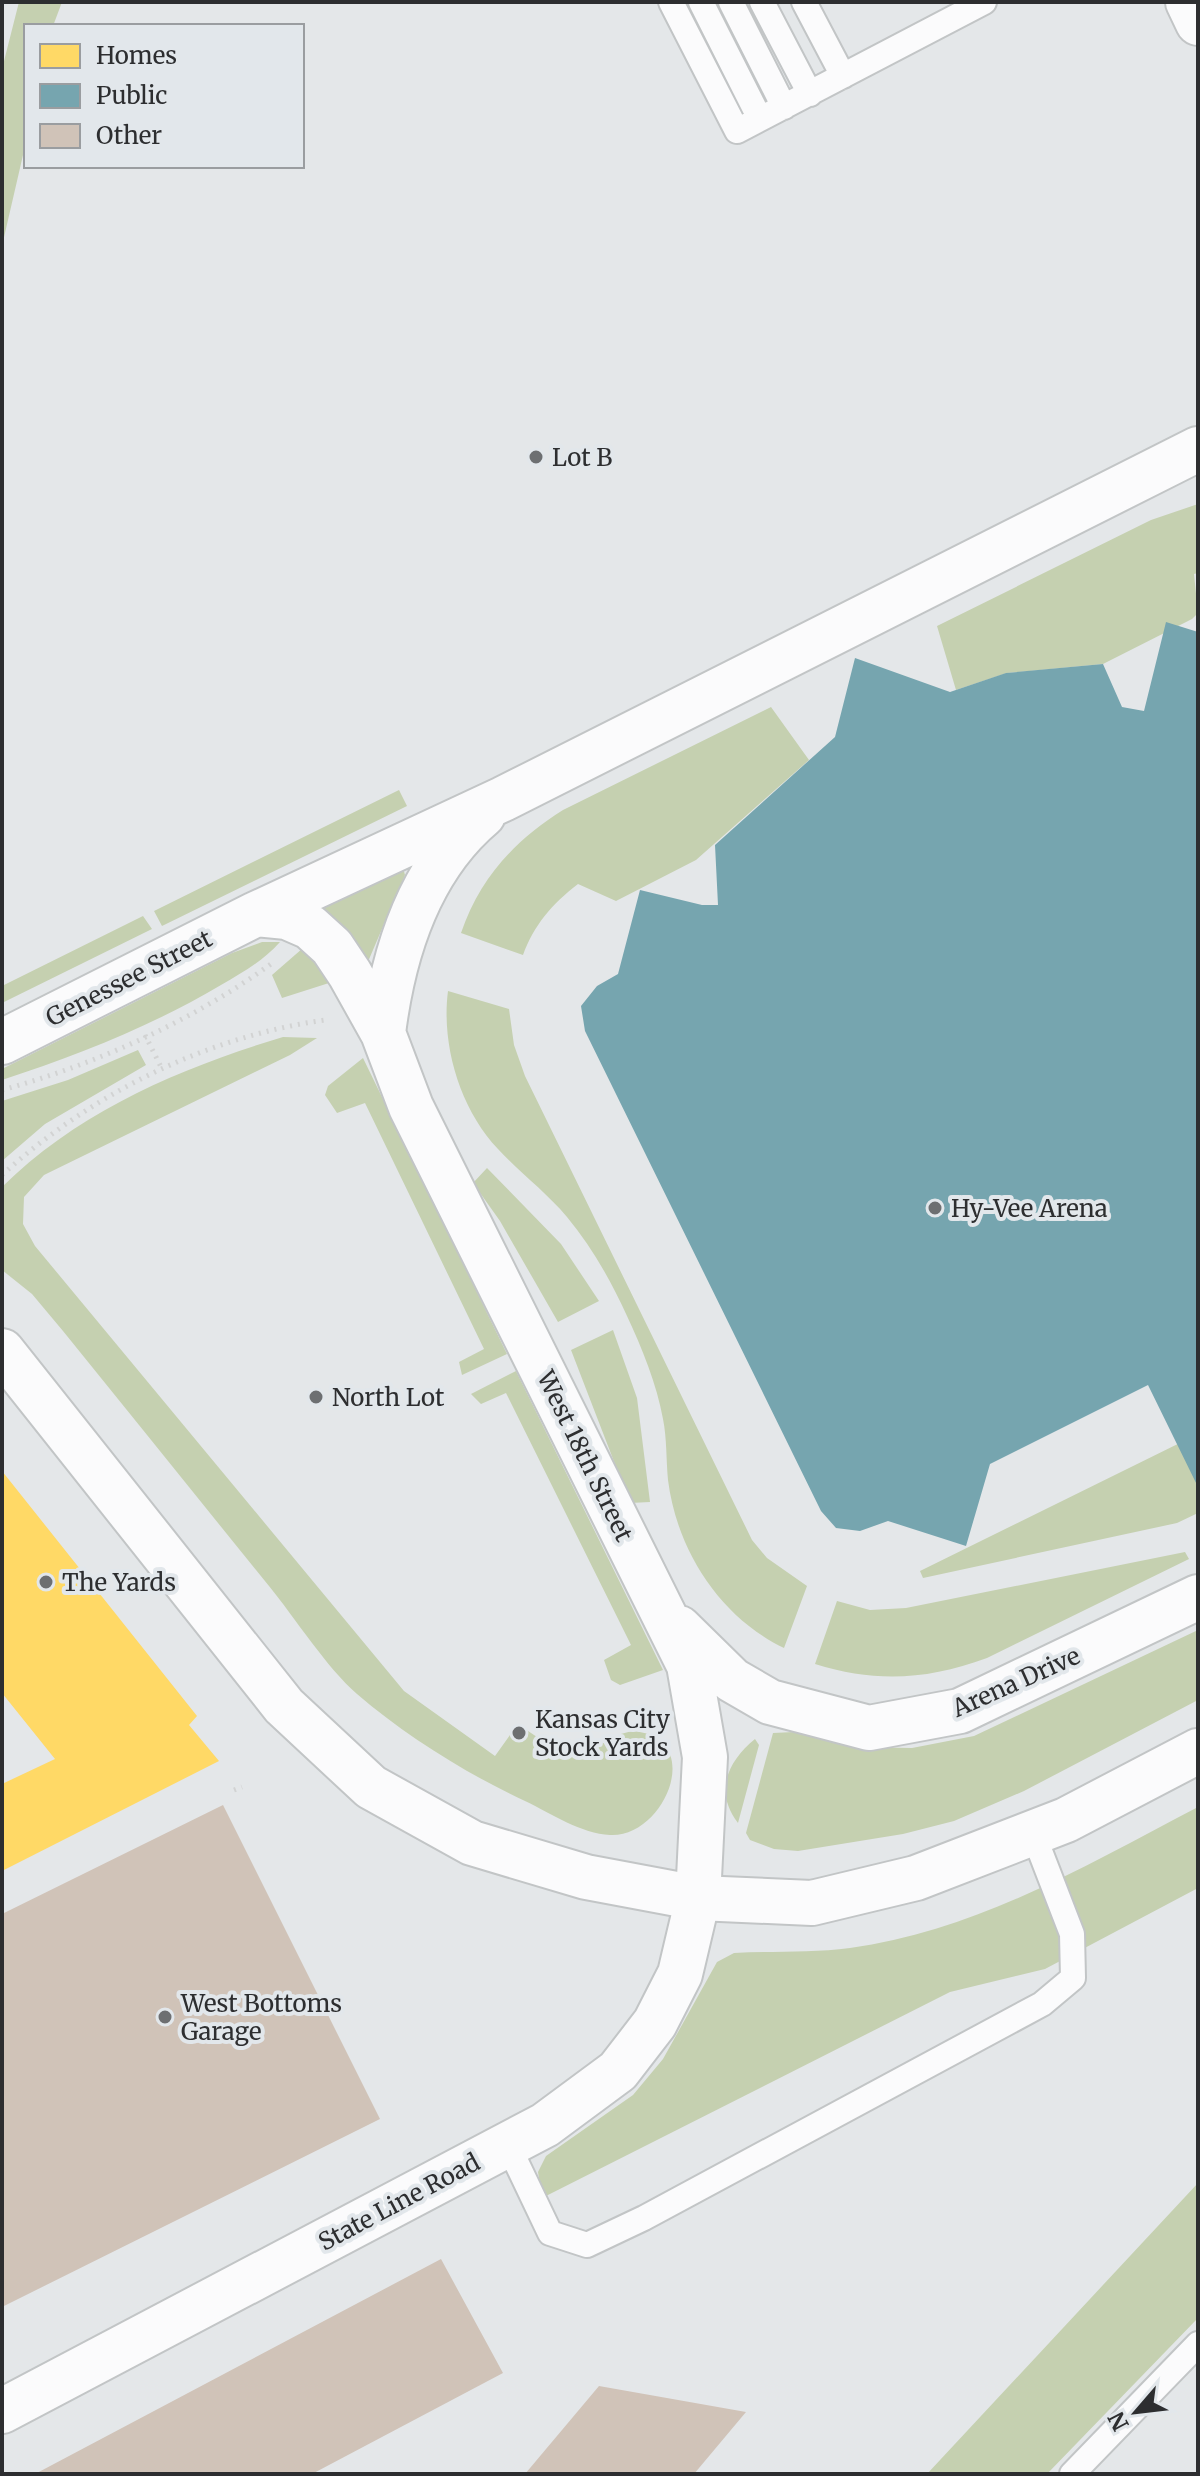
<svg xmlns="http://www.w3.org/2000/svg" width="1200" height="2476" font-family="Merriweather,serif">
<rect width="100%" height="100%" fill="#e4e7e9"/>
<!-- green -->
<path fill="#c5d0b0" d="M 19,2 L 62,2 L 53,26 L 26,26 L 26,142 L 2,246 L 2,69 Z
M 1198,504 L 1198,573 L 1194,574 L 1198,613 L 1192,619 L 1103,664 L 1007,673 L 956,690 L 937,626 L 1151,520 Z
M 771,707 L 809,760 L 696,860 L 616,901 L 578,884 C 552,904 534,925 523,955 L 461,933 C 480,878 514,841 563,810 Z
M 399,790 L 407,806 L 162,926 L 154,911 Z
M 403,868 L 405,875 L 367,964 L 320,910 Z
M 143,916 L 152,929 L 2,1003 L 2,986 Z
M 262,942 L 280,942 C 263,961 243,972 221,985 C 152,1026 78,1055 2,1080 L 2,1069 L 232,953 Z
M 303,948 L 319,964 L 329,983 L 282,998 L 272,975 Z
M 448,991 L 509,1009 L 514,1045 L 525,1076 L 752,1540 L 767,1558 L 807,1586 L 784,1648 C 720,1617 677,1551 668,1480 C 666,1460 667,1439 663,1419 C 657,1385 642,1348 627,1316 C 611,1281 592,1247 567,1217 C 546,1192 520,1173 498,1149 C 460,1109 441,1045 448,991 Z
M 283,1037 L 317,1038 L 290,1055 L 44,1175 L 24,1197 L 23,1224 L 35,1246 L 404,1691 L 495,1756 L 515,1728 L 522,1727 L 558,1751 L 632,1731 C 707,1736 665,1838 610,1835 C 582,1834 550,1813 525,1801 C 467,1774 406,1736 357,1694 C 327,1668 295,1618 269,1586 C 200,1501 132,1416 63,1331 L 32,1294 L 2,1270 L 2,1187 C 79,1111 180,1068 283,1037 Z
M 138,1050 L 146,1065 L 45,1124 L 2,1161 L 2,1101 L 68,1080 Z
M 363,1058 L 507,1354 L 462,1375 L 459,1362 L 484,1349 L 365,1103 L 337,1113 L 325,1095 L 328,1086 Z
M 487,1168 L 561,1244 L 599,1301 L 558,1322 L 500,1221 L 473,1183 Z
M 613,1330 L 637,1398 L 650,1502 L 630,1503 L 571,1350 Z
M 516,1371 L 663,1670 L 620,1685 L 611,1680 L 604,1660 L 631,1645 L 506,1393 L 481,1404 L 471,1394 Z
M 1198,1434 L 1198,1513 L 1177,1523 L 923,1578 L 920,1571 Z
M 1185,1552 L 1189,1559 L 987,1658 C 927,1680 876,1683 815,1664 L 837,1601 L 870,1610 L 906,1608 Z
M 1198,1630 L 1198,1700 L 1024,1791 L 954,1821 L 903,1834 L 798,1851 L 774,1849 L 750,1840 L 746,1833 L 773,1733 L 794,1732 L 854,1747 L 912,1748 L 974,1736 Z
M 755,1739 L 759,1745 L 738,1823 C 714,1792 727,1762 755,1739 Z
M 1198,1807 L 1198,1888 L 1045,1969 L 950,1992 L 542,2198 L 538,2172 L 546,2156 L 633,2095 L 663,2059 L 717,1962 L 734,1953 C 772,1951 812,1953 850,1948 C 976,1931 1087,1865 1198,1807 Z
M 1198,2183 L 1198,2318 L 1047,2474 L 927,2474 Z"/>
<!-- homes -->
<path fill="#ffd966" d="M 2,1471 L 197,1716 L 189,1725 L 219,1761 L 2,1871 L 2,1784 L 55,1759 L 2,1693 Z"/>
<!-- public -->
<path fill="#76a5af" d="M 1166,622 L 1198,632 L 1198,1487 L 1148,1385 L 990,1464 L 966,1546 L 888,1521 L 860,1531 L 836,1528 L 821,1511 L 585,1031 L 581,1006 L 597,986 L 618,974 L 640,890 L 702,905 L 718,905 L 715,845 L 835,737 L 855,658 L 950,692 L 1006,673 L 1103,664 L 1122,707 L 1144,711 Z"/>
<!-- building -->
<path fill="#d0c3b8" d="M 223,1805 L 380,2119 L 2,2307 L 2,1914 Z
M 441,2259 L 503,2373 L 312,2474 L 35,2474 Z
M 599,2386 L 746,2412 L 694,2474 L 525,2474 Z"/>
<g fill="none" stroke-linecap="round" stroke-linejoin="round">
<defs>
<path id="lane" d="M 671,2 L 737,131 L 984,2
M 701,2 L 760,119
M 731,2 L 784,107
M 762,2 L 810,94
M 804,2 L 843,76
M 508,2145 L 550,2233 L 587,2245 L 644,2218 L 1042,2004 L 1073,1978 L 1072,1934 L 1033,1833
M 1072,2474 L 1198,2344"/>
<path id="street" d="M 1188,2 L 1198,23
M 383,1033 C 393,953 419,869 483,815
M 2,1042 L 256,914 L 503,799 L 1198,449
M 679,1628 L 732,1680 L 770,1702 L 869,1728 L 960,1711 L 1198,1597
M 2,2411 L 545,2125 L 618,2071 L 655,2023 L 680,1974 L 698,1898 L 705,1757 L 689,1665 L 411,1107 L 383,1033 L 350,974 L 332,947 L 310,927 L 287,917 L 256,914"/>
<path id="secondary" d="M 2,1351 L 284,1706 L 371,1787 L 472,1843 L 586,1877 L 698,1898 L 812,1903 L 916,1878 L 1066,1820 L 1198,1751"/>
</defs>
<!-- lane casing -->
<use href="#lane" stroke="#c2c5c6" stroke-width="28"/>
<!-- street casing -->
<use href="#street" stroke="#c2c5c6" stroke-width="48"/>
<!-- secondary casing -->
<use href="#secondary" stroke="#c2c5c6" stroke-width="48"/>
<!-- path -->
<path stroke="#d2d3d3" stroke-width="5" stroke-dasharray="2 6" stroke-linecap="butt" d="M 145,1035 L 162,1069
M 2,1090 C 97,1064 195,1020 275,961
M 2,1175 C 91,1094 205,1037 325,1020
M 234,1790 L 242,1787"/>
<!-- lane -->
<use href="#lane" stroke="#fbfbfc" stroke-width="24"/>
<!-- street -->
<use href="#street" stroke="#fbfbfc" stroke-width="44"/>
<!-- secondary -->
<use href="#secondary" stroke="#fbfbfc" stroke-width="44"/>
</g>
<!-- markers -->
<g fill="#6d6f71" stroke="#e2e7eb" stroke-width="3">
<circle cx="536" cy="457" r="8"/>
<circle cx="935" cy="1208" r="8"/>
<circle cx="316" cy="1397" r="8"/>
<circle cx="46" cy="1582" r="8"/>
<circle cx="519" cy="1733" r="8"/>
<circle cx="165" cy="2017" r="8"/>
</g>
<g text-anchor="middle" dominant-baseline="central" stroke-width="8" stroke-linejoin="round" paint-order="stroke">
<!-- poi labels -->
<g font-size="24" fill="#2d2e30" stroke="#e2e7eb" text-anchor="start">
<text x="552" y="457">Lot B</text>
<text x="951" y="1208">Hy-Vee Arena</text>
<text x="332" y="1397">North Lot</text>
<text x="62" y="1582">The Yards</text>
<text x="535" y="1719">Kansas City<tspan x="535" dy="28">Stock Yards</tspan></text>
<text x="181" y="2003">West Bottoms<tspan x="181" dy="28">Garage</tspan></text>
</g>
<!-- street labels -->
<g font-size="24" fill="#2d2e30" stroke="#e2e7eb">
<text transform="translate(129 978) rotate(-27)">Genessee Street</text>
<text transform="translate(585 1456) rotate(64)">West 18th Street</text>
<text transform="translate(1016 1682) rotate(-24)">Arena Drive</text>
<text transform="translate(399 2202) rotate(-28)">State Line Road</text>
</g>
</g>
<!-- border -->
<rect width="1200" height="2476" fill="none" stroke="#2d2e30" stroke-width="8"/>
<!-- legend -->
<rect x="24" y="24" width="280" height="144" fill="#e2e7eb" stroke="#9a9da0" stroke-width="2"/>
<rect x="40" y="44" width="40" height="24" fill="#ffd966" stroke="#9a9da0" stroke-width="2"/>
<text x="96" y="64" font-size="24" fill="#2d2e30">Homes</text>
<rect x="40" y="84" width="40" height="24" fill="#76a5af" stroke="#9a9da0" stroke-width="2"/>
<text x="96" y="104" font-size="24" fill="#2d2e30">Public</text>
<rect x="40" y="124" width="40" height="24" fill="#d0c3b8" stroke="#9a9da0" stroke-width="2"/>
<text x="96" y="144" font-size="24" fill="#2d2e30">Other</text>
<!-- north arrow -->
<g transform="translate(1136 2412) rotate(242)" stroke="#e2e7eb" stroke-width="6" paint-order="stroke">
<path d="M0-6L14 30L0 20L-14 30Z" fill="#2d2e30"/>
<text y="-12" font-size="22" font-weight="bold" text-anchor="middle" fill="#2d2e30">N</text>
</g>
</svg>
